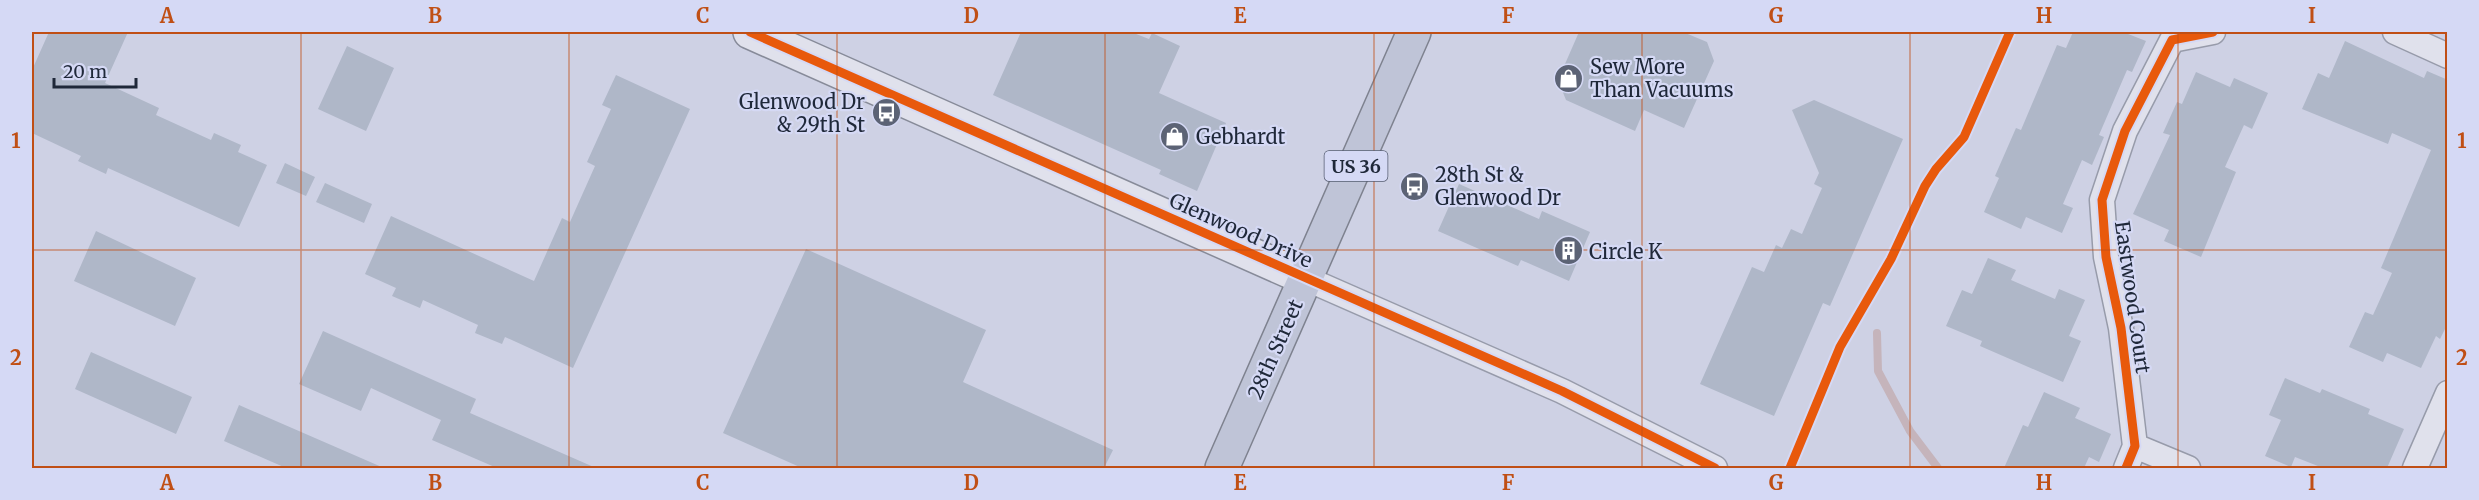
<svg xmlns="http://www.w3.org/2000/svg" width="2479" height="500" font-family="Merriweather,serif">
<rect width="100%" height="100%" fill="#ced1e4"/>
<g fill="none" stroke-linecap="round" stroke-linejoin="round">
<!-- stream -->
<path stroke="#c5b4bb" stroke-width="8" d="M 1877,333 L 1878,371 L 1910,431 L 1938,468"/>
</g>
<!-- building -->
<path fill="#afb7c8" d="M 49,32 L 128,32 L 105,83 L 159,108 L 156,115 L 211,140 L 214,133 L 241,145 L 238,152 L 267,165 L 239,227 L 108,168 L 106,174 L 78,161 L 81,156 L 32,133 L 32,70 Z
M 1021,32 L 1131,32 L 1149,39 L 1152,33 L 1180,46 L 1159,93 L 1226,123 L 1197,191 L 1159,174 L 1161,170 L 993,95 Z
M 1579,32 L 1683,32 L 1707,42 L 1714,61 L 1684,128 L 1644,110 L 1635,131 L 1566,100 L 1558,80 Z
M 2073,32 L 2123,32 L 2146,41 L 2132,72 L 2127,70 L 2099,135 L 2104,137 L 2092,165 L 2082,160 L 2063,204 L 2073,208 L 2062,233 L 2026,217 L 2021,229 L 1984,212 L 1999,178 L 1995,176 L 2016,128 L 2021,130 L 2057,45 L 2066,48 Z
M 2345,41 L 2424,78 L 2427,71 L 2448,80 L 2448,323 L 2440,339 L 2436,336 L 2421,368 L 2387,353 L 2383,362 L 2349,347 L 2365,312 L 2373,315 L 2392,273 L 2381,268 L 2431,150 L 2392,133 L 2388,144 L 2302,109 L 2318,73 L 2329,78 Z
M 347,46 L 394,68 L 366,131 L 318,109 Z
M 2196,72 L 2230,87 L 2234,78 L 2268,93 L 2252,129 L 2244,125 L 2225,167 L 2236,172 L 2201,257 L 2164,241 L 2169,230 L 2133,214 L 2170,135 L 2163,133 L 2177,102 L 2182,104 Z
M 616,75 L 690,109 L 573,368 L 505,337 L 502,344 L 475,333 L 478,325 L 423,300 L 420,308 L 392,296 L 396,288 L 365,274 L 391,216 L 534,281 L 562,218 L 570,222 L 595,166 L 587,162 L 611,109 L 602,105 Z
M 1814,100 L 1903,139 L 1830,306 L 1823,303 L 1774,416 L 1700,384 L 1752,267 L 1764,272 L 1776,245 L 1782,248 L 1791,229 L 1802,234 L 1822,188 L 1814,184 L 1819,173 L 1792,110 Z
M 285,163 L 315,177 L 306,196 L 276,183 Z
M 325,183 L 372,204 L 364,223 L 316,202 Z
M 1459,184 L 1539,219 L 1542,211 L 1590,232 L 1569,281 L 1521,260 L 1518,266 L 1438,231 Z
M 96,231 L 196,278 L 175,326 L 74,281 Z
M 806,249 L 986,330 L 963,382 L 1113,450 L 1104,468 L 802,468 L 723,433 Z
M 1988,258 L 2016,270 L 2011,280 L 2055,299 L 2059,289 L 2085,300 L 2069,336 L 2081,341 L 2063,382 L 1980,346 L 1982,341 L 1946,326 L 1962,290 L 1972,294 Z
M 323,331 L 476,399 L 470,413 L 596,468 L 497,468 L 432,440 L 441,420 L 371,388 L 361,411 L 299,384 Z
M 91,352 L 192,397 L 176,434 L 75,389 Z
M 2285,378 L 2320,393 L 2322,389 L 2370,409 L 2368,414 L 2404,429 L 2387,468 L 2323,468 L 2295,457 L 2291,467 L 2265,456 L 2281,420 L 2269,415 Z
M 2044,392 L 2080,408 L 2075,418 L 2111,434 L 2099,462 L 2089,457 L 2084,468 L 2004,468 L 2023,425 L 2028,427 Z
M 239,405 L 384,468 L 286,468 L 224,441 Z"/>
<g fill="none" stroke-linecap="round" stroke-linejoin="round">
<defs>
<path id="street" d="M 2395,32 L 2448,56
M 1307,279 L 1562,391 L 1715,468
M 2135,446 L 2188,468
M 2126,468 L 2135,446 L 2121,328 L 2106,257 L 2102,200 L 2125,131 L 2172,40 L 2213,32
M 2415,468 L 2448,393"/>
<path id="secondary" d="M 750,32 L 1307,279"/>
<path id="highway" d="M 1222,468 L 1414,32"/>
</defs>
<!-- street casing -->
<use href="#street" stroke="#979baa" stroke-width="27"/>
<!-- secondary casing -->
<use href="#secondary" stroke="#878b99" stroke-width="36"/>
<!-- highway casing -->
<use href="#highway" stroke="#7e828f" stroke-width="36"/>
<!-- street -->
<use href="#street" stroke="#e0e1ec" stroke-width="24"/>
<!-- secondary -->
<use href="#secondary" stroke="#e0e1ec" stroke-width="33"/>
<!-- highway -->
<use href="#highway" stroke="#bfc4d7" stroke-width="33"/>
<defs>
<path id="cycleway" d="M 750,32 L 1562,391 L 1715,468
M 1790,468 L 1840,347 L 1891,259 L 1925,186 L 1936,169 L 1964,137 L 2010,32
M 2126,468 L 2135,446 L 2121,328 L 2106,257 L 2102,200 L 2125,131 L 2172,40 L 2213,32"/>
</defs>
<!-- cycleway casing -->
<use href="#cycleway" stroke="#d5d9f5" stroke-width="13"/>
<!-- cycleway -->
<use href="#cycleway" stroke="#e8590c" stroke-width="9"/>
</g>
<!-- grid -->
<path fill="none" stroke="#c04f15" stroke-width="1.5" stroke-opacity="0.55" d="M 301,32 L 301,468M 569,32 L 569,468M 837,32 L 837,468M 1105,32 L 1105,468M 1374,32 L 1374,468M 1642,32 L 1642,468M 1910,32 L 1910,468M 2178,32 L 2178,468M 32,250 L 2448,250"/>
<!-- icons -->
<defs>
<symbol id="shop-disc" viewBox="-11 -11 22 22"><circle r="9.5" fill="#5c6375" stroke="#d5d9f5"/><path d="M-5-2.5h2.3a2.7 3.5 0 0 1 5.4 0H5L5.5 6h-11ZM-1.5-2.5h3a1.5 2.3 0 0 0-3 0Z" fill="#fff"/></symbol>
<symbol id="bus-disc" viewBox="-11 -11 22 22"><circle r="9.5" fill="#5c6375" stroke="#d5d9f5"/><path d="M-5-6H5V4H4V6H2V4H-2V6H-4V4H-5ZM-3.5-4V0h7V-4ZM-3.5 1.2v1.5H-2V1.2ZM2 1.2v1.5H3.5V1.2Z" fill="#fff"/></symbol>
<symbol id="building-disc" viewBox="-11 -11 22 22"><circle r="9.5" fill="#5c6375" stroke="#d5d9f5"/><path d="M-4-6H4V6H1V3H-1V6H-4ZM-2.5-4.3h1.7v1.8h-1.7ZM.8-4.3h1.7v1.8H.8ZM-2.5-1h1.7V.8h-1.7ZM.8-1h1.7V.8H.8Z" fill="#fff"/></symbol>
</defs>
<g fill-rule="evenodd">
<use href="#shop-disc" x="1552" y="62" width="33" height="33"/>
<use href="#bus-disc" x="870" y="96" width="33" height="33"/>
<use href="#shop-disc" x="1158" y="120" width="33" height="33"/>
<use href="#bus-disc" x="1398" y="170" width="33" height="33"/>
<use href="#building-disc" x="1552" y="234" width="33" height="33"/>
</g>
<g text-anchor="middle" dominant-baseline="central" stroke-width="4.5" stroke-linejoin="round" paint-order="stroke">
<!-- shield labels -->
<rect fill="#d5d9f5" stroke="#565d71" stroke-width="1.5" x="1324.5" y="151" width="63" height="30" rx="4.5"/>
<g font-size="18" font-weight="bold" fill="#1f2839">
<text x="1356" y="166">US 36</text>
</g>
<!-- poi labels -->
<g font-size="20" fill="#1f2839" stroke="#d5d9f5" text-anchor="start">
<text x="1590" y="66">Sew More<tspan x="1590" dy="23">Than Vacuums</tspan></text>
<text x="865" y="101" text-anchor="end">Glenwood Dr<tspan x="865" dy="23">&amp; 29th St</tspan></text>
<text x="1196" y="136">Gebhardt</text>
<text x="1435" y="174">28th St &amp;<tspan x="1435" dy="23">Glenwood Dr</tspan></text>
<text x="1589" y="251">Circle K</text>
</g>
<!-- street labels -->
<g font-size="20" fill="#1f2839" stroke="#d5d9f5">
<text transform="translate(1241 230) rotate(24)">Glenwood Drive</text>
<text transform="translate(2133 297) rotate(82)">Eastwood Court</text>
<text transform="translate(1275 349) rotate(-66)">28th Street</text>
</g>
</g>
<!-- border -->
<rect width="2479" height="500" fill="none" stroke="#d5d9f5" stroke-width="66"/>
<!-- scale -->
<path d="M54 78v9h82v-9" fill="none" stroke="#1f2839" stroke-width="3"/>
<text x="63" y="78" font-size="18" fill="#1f2839" stroke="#d5d9f5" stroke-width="4.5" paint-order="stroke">20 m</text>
<rect x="33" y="33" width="2413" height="434" fill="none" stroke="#c04f15" stroke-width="2"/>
<g font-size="20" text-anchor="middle" font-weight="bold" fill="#c04f15">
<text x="167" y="23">A</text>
<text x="435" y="23">B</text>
<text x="703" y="23">C</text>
<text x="971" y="23">D</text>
<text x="1240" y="23">E</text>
<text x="1508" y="23">F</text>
<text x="1776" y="23">G</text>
<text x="2044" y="23">H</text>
<text x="2312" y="23">I</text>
<text x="16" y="148">1</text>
<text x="2462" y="148">1</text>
<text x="16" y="365">2</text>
<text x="2462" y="365">2</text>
<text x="167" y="490">A</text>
<text x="435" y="490">B</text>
<text x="703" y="490">C</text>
<text x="971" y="490">D</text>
<text x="1240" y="490">E</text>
<text x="1508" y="490">F</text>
<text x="1776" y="490">G</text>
<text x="2044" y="490">H</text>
<text x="2312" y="490">I</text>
</g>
</svg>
